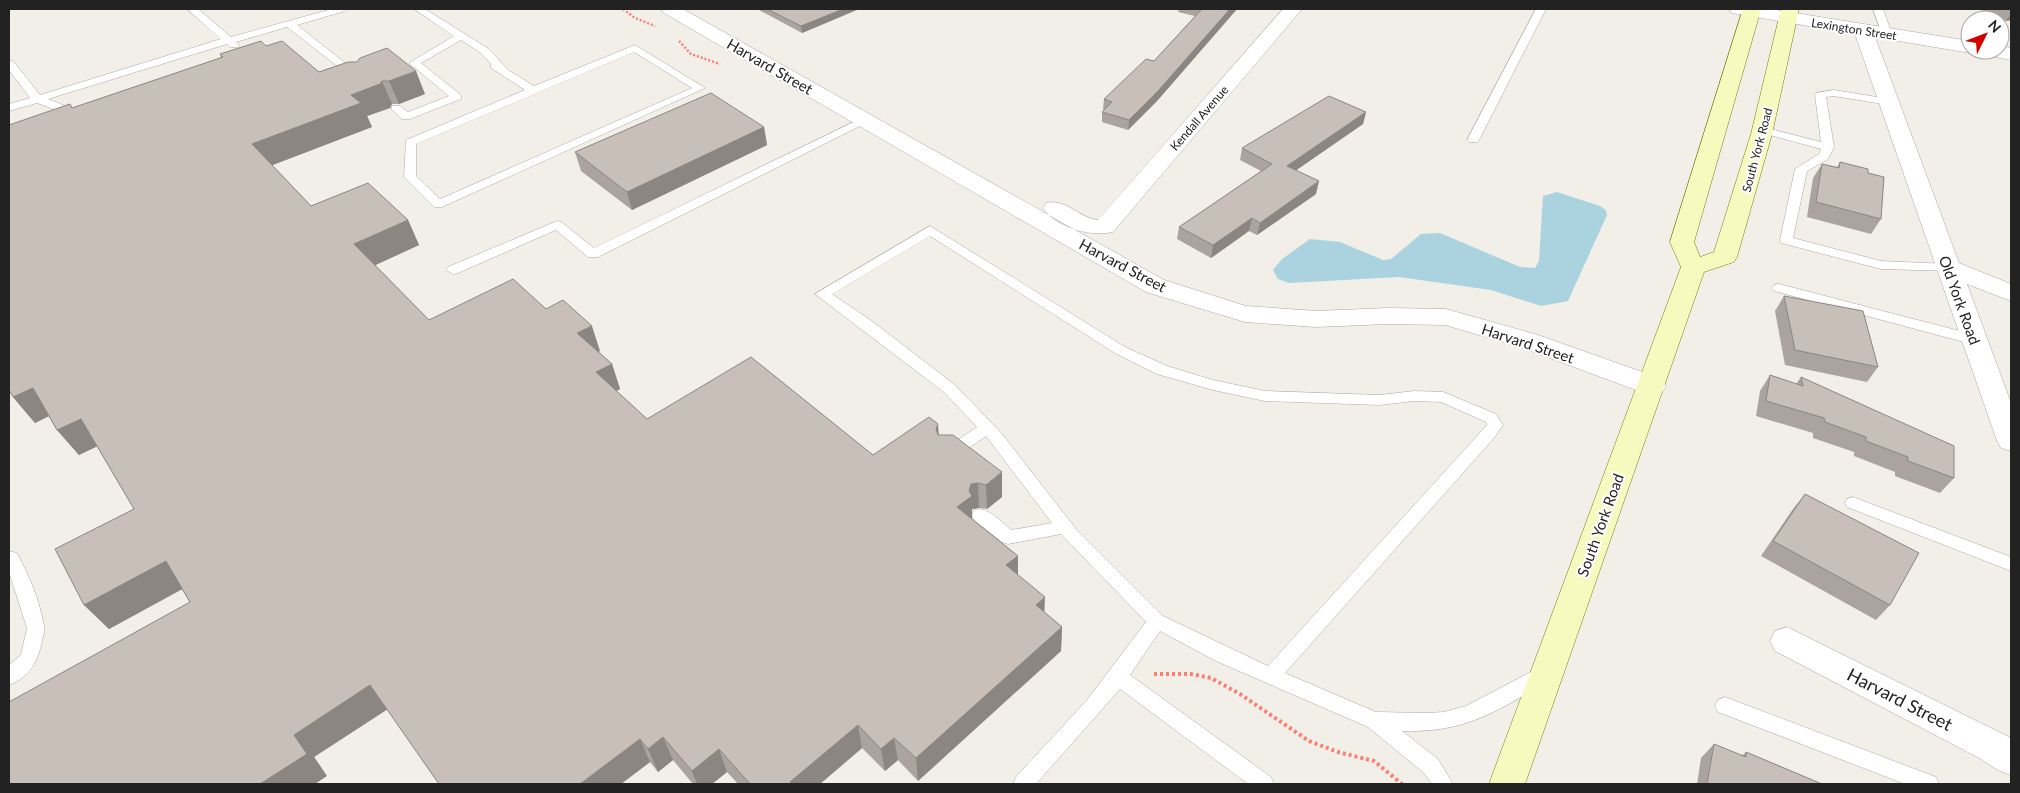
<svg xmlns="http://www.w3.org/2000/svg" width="2020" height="793" font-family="Lato,sans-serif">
<rect width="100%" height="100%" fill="#f2efe9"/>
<!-- water -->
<path fill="#aad3df" d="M 1557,192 L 1600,206 L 1606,210 L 1607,215 L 1568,301 L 1541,306 L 1491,290 L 1399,277 L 1289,283 L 1278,279 L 1273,270 L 1282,259 L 1310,239 L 1340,242 L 1383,260 L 1391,259 L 1421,234 L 1440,233 L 1520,267 L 1535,268 L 1539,261 L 1543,196 Z"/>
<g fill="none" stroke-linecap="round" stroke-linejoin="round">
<defs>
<path id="lane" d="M 187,9 L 198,9 L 231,37 L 332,9 L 347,9 L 345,11 L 297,25 L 363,77 L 362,79 L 354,79 L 287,27 L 236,42 L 239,45 L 238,47 L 230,47 L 227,44 L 48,99 L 73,109 L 73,113 L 65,113 L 37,103 L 9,111 L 9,104 L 30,98 L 9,70 L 9,60 L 13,61 L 40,95 L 221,39 Z
M 414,9 L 425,9 L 489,49 L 508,70 L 534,86 L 635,45 L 705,88 L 442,207 L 434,207 L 404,177 L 406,140 L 525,90 L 491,68 L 491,64 L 481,53 L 461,40 L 421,63 L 461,95 L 461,99 L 410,119 L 402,119 L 392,110 L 392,106 L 400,106 L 408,112 L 449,96 L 409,63 L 454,36 ZM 634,52 L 692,88 L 440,199 L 416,176 L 416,144 Z
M 1536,9 L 1546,9 L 1479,140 L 1477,142 L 1469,142 L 1467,140 Z
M 1873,9 L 1883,9 L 1892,34 L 1891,36 L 1882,34 Z
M 1834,90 L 1889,99 L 1895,102 L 1889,105 L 1834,96 L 1826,97 L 1834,147 L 1828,159 L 1807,171 L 1793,238 L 1881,261 L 1949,264 L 1956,268 L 1954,271 L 1881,269 L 1781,243 L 1780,240 L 1795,169 L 1819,154 L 1821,149 L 1759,132 L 1757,130 L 1763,127 L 1821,142 L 1815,95 L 1816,93 Z
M 864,117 L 870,120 L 868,122 L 598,257 L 588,257 L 556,230 L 458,273 L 453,274 L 446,270 L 448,267 L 557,221 L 561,222 L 594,248 Z
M 930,226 L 1125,347 L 1167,366 L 1213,380 L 1265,391 L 1380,395 L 1414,391 L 1443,392 L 1496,414 L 1503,425 L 1494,438 L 1285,673 L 1376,712 L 1427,713 L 1444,712 L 1466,706 L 1544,665 L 1551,667 L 1553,673 L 1551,679 C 1498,711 1466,733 1402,731 L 1438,759 L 1453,784 L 1432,784 L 1424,773 L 1368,727 L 1216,661 L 1160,631 L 1130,675 L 1271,777 L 1274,784 L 1248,784 L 1120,689 L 1036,784 L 1013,784 L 1016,777 L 1087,700 L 1146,622 L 1061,534 L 1008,544 L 1002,542 L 974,520 L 972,515 L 974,510 C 988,506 1001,522 1011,530 L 1052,523 L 986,436 L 953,459 L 941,459 L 939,455 L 941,451 L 977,427 L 945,393 L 815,294 ZM 930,236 L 1115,353 L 1157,374 L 1213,390 L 1265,401 L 1380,405 L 1414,401 L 1441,402 L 1486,422 L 1487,425 L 1268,666 L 1163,616 L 1076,529 L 1002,434 L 955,385 L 873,322 L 832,294 Z
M 1779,284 L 1975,335 L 1982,340 L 1975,345 L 1774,291 L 1772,288 L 1774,285 Z
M 1853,497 L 2011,557 L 2011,571 L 1847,507 L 1845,503 L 1847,499 Z
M 9,551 L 17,553 C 29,576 40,601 44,626 C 45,631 43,636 42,641 C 38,661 29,678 9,685 L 9,665 L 21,655 L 27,628 L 9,572 Z
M 1725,697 L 1936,777 L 1939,784 L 1905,784 L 1718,712 L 1715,706 L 1718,700 Z"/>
<path id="street" d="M 661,9 L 683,9 L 1164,280 L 1246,306 L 1316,311 L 1388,308 L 1446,309 L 1538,335 L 1662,379 L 1666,386 L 1662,393 L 1652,396 L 1520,347 L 1445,325 L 1388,324 L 1316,327 L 1245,322 L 1146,292 L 664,13 Z
M 1283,9 L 1302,9 L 1113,232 C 1091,237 1056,228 1043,208 L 1046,203 C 1066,198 1079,218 1098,220 Z
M 1729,9 L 1770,9 L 1970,41 L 1970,50 L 1977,50 L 1970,53 L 1875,37 L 1959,263 L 2011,284 L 2011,301 L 1967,284 L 2011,403 L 2011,451 L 2001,448 L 1997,441 L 1855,34 L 1738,14 L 1732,13 Z
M 2000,46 L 2011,48 L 2011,60 L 1980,54 L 1977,50 L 2000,50 Z
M 1787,627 L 2011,738 L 2011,775 L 1998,770 L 1981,759 L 1775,651 L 1770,641 L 1775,631 Z"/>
<path id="secondary" d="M 1743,9 L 1761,9 L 1694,242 L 1700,257 L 1714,252 L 1751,134 L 1781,9 L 1799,9 L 1772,134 L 1737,257 L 1734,262 L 1704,272 L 1525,784 L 1489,784 L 1681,267 L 1670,242 Z"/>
</defs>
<!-- lane casing -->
<use href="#lane" stroke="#a9a9a9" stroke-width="1"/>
<!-- street casing -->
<use href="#street" stroke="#a9a9a9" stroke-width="1"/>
<!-- secondary casing -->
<use href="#secondary" stroke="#707d05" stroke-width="1"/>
<!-- path-far1 -->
<path stroke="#fa8072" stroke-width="2.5" stroke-dasharray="2 2" stroke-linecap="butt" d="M 623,9 L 635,18 L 655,26
M 679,41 L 691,54 L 720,64"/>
<!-- path -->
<path stroke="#fa8072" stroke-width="4" stroke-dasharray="3 3" stroke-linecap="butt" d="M 1154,674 L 1191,674 L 1211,678 L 1240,694 L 1309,741 L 1338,752 L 1374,761 L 1402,784"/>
<!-- lane -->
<use href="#lane" fill="#fff" fill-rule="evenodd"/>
<!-- street -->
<use href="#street" fill="#fff" fill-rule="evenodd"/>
<!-- secondary -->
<use href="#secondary" fill="#f7fabf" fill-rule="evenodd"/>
</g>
<!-- wall -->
<path fill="#aba49e" d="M 758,9 L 859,9 L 802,33 L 759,10 Z
M 1179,9 L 1237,9 L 1157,101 L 1128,130 L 1102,122 L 1102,112 L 1104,110 L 1103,109 L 1104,99 L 1154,61 L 1195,16 L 1178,12 Z
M 1979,9 L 2011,9 L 2011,20 L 2006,21 Z
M 266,46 L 319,72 L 348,62 L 425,94 L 399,104 L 392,104 L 390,108 L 367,116 L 372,127 L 272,165 L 311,206 L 408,220 L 419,245 L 375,265 L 429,320 L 546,309 L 600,351 L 598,352 L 612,364 L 620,389 L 616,391 L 647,419 L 873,455 L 939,435 L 1002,497 L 987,509 L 979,508 L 972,509 L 972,520 L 1018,556 L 1018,575 L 1044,612 L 1062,627 L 1061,651 L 918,781 L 898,760 L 885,771 L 862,748 L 820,784 L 738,784 L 727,772 L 712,784 L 693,784 L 673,760 L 658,772 L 650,762 L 621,784 L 439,784 L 387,709 L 314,757 L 327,776 L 190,602 L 182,589 L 109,629 L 84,605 L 134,509 L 97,446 L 79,455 L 57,430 L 49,416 L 35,423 L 13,397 L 72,108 L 221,58 L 220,54 Z
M 1366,112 L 1363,124 L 1296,170 L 1316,194 L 1257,235 L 1249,231 L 1211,258 L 1177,239 L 1179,227 L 1261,171 L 1240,160 L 1242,148 Z
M 764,127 L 767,145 L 632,210 L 581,171 L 575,152 Z
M 1840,162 L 1868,173 L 1881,219 L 1871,234 L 1807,217 L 1813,178 L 1822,164 L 1837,167 Z
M 1784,296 L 1878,367 L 1867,382 L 1785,365 L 1775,311 Z
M 1770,375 L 1796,384 L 1801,377 L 1954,478 L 1940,493 L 1895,476 L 1895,472 L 1854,456 L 1854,452 L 1813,438 L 1813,433 L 1756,416 L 1760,391 Z
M 1805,494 L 1890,605 L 1876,620 L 1761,556 L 1793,509 Z
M 1714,744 L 1742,756 L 1746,752 L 1822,784 L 1697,784 L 1701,758 Z"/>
<!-- shaded-wall -->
<path fill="#8b8681" d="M 843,9 L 859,9 L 802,33 L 801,26 Z
M 1230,9 L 1237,9 L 1157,101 L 1128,130 L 1129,120 Z
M 2011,14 L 2011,20 L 2006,21 Z
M 416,71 L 425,94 L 399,104 L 389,81 Z
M 382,81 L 392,104 L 390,108 L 367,116 L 372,127 L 265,168 L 252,144 L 351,95 Z
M 1366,112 L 1363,124 L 1285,178 L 1287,166 Z
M 764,127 L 767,145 L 632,210 L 627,192 Z
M 1319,181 L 1316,194 L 1257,235 L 1260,223 Z
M 1252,218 L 1249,231 L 1211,258 L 1213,245 Z
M 408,220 L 419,245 L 367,269 L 354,244 Z
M 592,326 L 600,351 L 587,358 L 577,333 Z
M 612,364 L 620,389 L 605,397 L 596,372 Z
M 33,388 L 55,413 L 35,423 L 13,397 Z
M 81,419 L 102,444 L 79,455 L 57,430 Z
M 938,424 L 940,450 L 936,429 Z
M 1002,472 L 1002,497 L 987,509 L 986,485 Z
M 978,483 L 979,508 L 972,509 L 972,521 L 957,507 L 969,491 L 971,484 Z
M 1018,556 L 1018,580 L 1006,565 Z
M 166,561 L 188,586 L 109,629 L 84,605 Z
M 1045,597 L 1044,621 L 1036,605 Z
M 1062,627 L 1061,651 L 918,781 L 916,758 Z
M 370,685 L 388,709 L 314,757 L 327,776 L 315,784 L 260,784 L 294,735 Z
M 858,725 L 862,748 L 820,784 L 791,784 L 790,782 Z
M 663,737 L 673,760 L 658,772 L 648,749 Z
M 894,738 L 898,760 L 885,771 L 881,749 Z
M 640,739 L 650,762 L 621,784 L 580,784 Z
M 719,749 L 727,772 L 712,784 L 697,784 L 692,771 Z"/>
<!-- building -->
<path fill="#c7bfb8" stroke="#8b8681" d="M 767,9 L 843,9 L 801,26 Z
M 1202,9 L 1230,9 L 1158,91 L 1129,120 L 1102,112 L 1112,102 L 1104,99 L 1146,59 L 1154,61 Z
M 261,41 L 266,46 L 282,41 L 319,72 L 348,62 L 357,62 L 360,58 L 387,48 L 416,71 L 389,81 L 382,81 L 380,84 L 351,95 L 361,103 L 252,144 L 311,206 L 368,183 L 408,220 L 354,244 L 429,320 L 513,279 L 546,309 L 563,300 L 592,326 L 577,333 L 612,364 L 596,372 L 647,419 L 751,357 L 873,455 L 929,417 L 938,424 L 936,429 L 938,435 L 953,435 L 1002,472 L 986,485 L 978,483 L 971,484 L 969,491 L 972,496 L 957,507 L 1018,556 L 1006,565 L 1045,597 L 1036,605 L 1062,627 L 916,758 L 894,738 L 881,749 L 858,725 L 790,782 L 792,784 L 750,784 L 719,749 L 692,771 L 663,737 L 648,749 L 640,739 L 580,784 L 439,784 L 370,685 L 294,735 L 307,754 L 260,784 L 9,784 L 9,702 L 190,602 L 166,561 L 84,605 L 55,549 L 134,509 L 81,419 L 57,430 L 33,388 L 13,397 L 9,390 L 9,125 L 70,104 L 72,108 L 223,57 L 220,54 Z
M 711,93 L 764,127 L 627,192 L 575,152 Z
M 1329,96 L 1366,112 L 1287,166 L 1319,181 L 1260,223 L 1252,218 L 1213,245 L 1179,227 L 1272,164 L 1242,148 Z
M 1840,162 L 1868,169 L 1868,173 L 1884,177 L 1881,219 L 1816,202 L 1822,164 L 1839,168 Z
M 1784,296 L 1863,311 L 1878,367 L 1795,350 Z
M 1770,375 L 1803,386 L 1801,377 L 1954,446 L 1954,478 L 1908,461 L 1908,457 L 1866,441 L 1866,437 L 1825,422 L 1824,418 L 1766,401 Z
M 1805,494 L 1919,553 L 1890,605 L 1773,541 Z
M 1714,744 L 1746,757 L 1746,752 L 1822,784 L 1707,784 Z"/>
<g text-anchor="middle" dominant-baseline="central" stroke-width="4" stroke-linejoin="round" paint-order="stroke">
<!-- far-street labels -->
<g font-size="12" fill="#222" stroke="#fff">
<text transform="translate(1854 29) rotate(9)">Lexington Street</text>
<text transform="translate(1199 118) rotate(-49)">Kendall Avenue</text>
<text transform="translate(1757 150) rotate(-75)">South York Road</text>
</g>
<!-- street labels -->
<g font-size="15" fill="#222" stroke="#fff">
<text transform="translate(770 66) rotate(30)">Harvard Street</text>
<text transform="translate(1123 265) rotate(28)">Harvard Street</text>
<text transform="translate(1960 300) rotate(70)">Old York Road</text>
<text transform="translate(1528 343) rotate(18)">Harvard Street</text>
<text transform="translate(1600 525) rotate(-70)">South York Road</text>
</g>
<!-- near-street labels -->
<g font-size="18" fill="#222" stroke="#fff">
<text transform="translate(1900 699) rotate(27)">Harvard Street</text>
</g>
</g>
<!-- border -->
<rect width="2020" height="793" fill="none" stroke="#222222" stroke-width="20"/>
<!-- north arrow -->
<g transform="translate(1985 35) rotate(48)"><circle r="24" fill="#ffffff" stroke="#a7a7a7"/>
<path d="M0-4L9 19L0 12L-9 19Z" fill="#d40000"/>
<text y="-8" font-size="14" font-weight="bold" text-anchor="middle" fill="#222222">N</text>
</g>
</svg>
